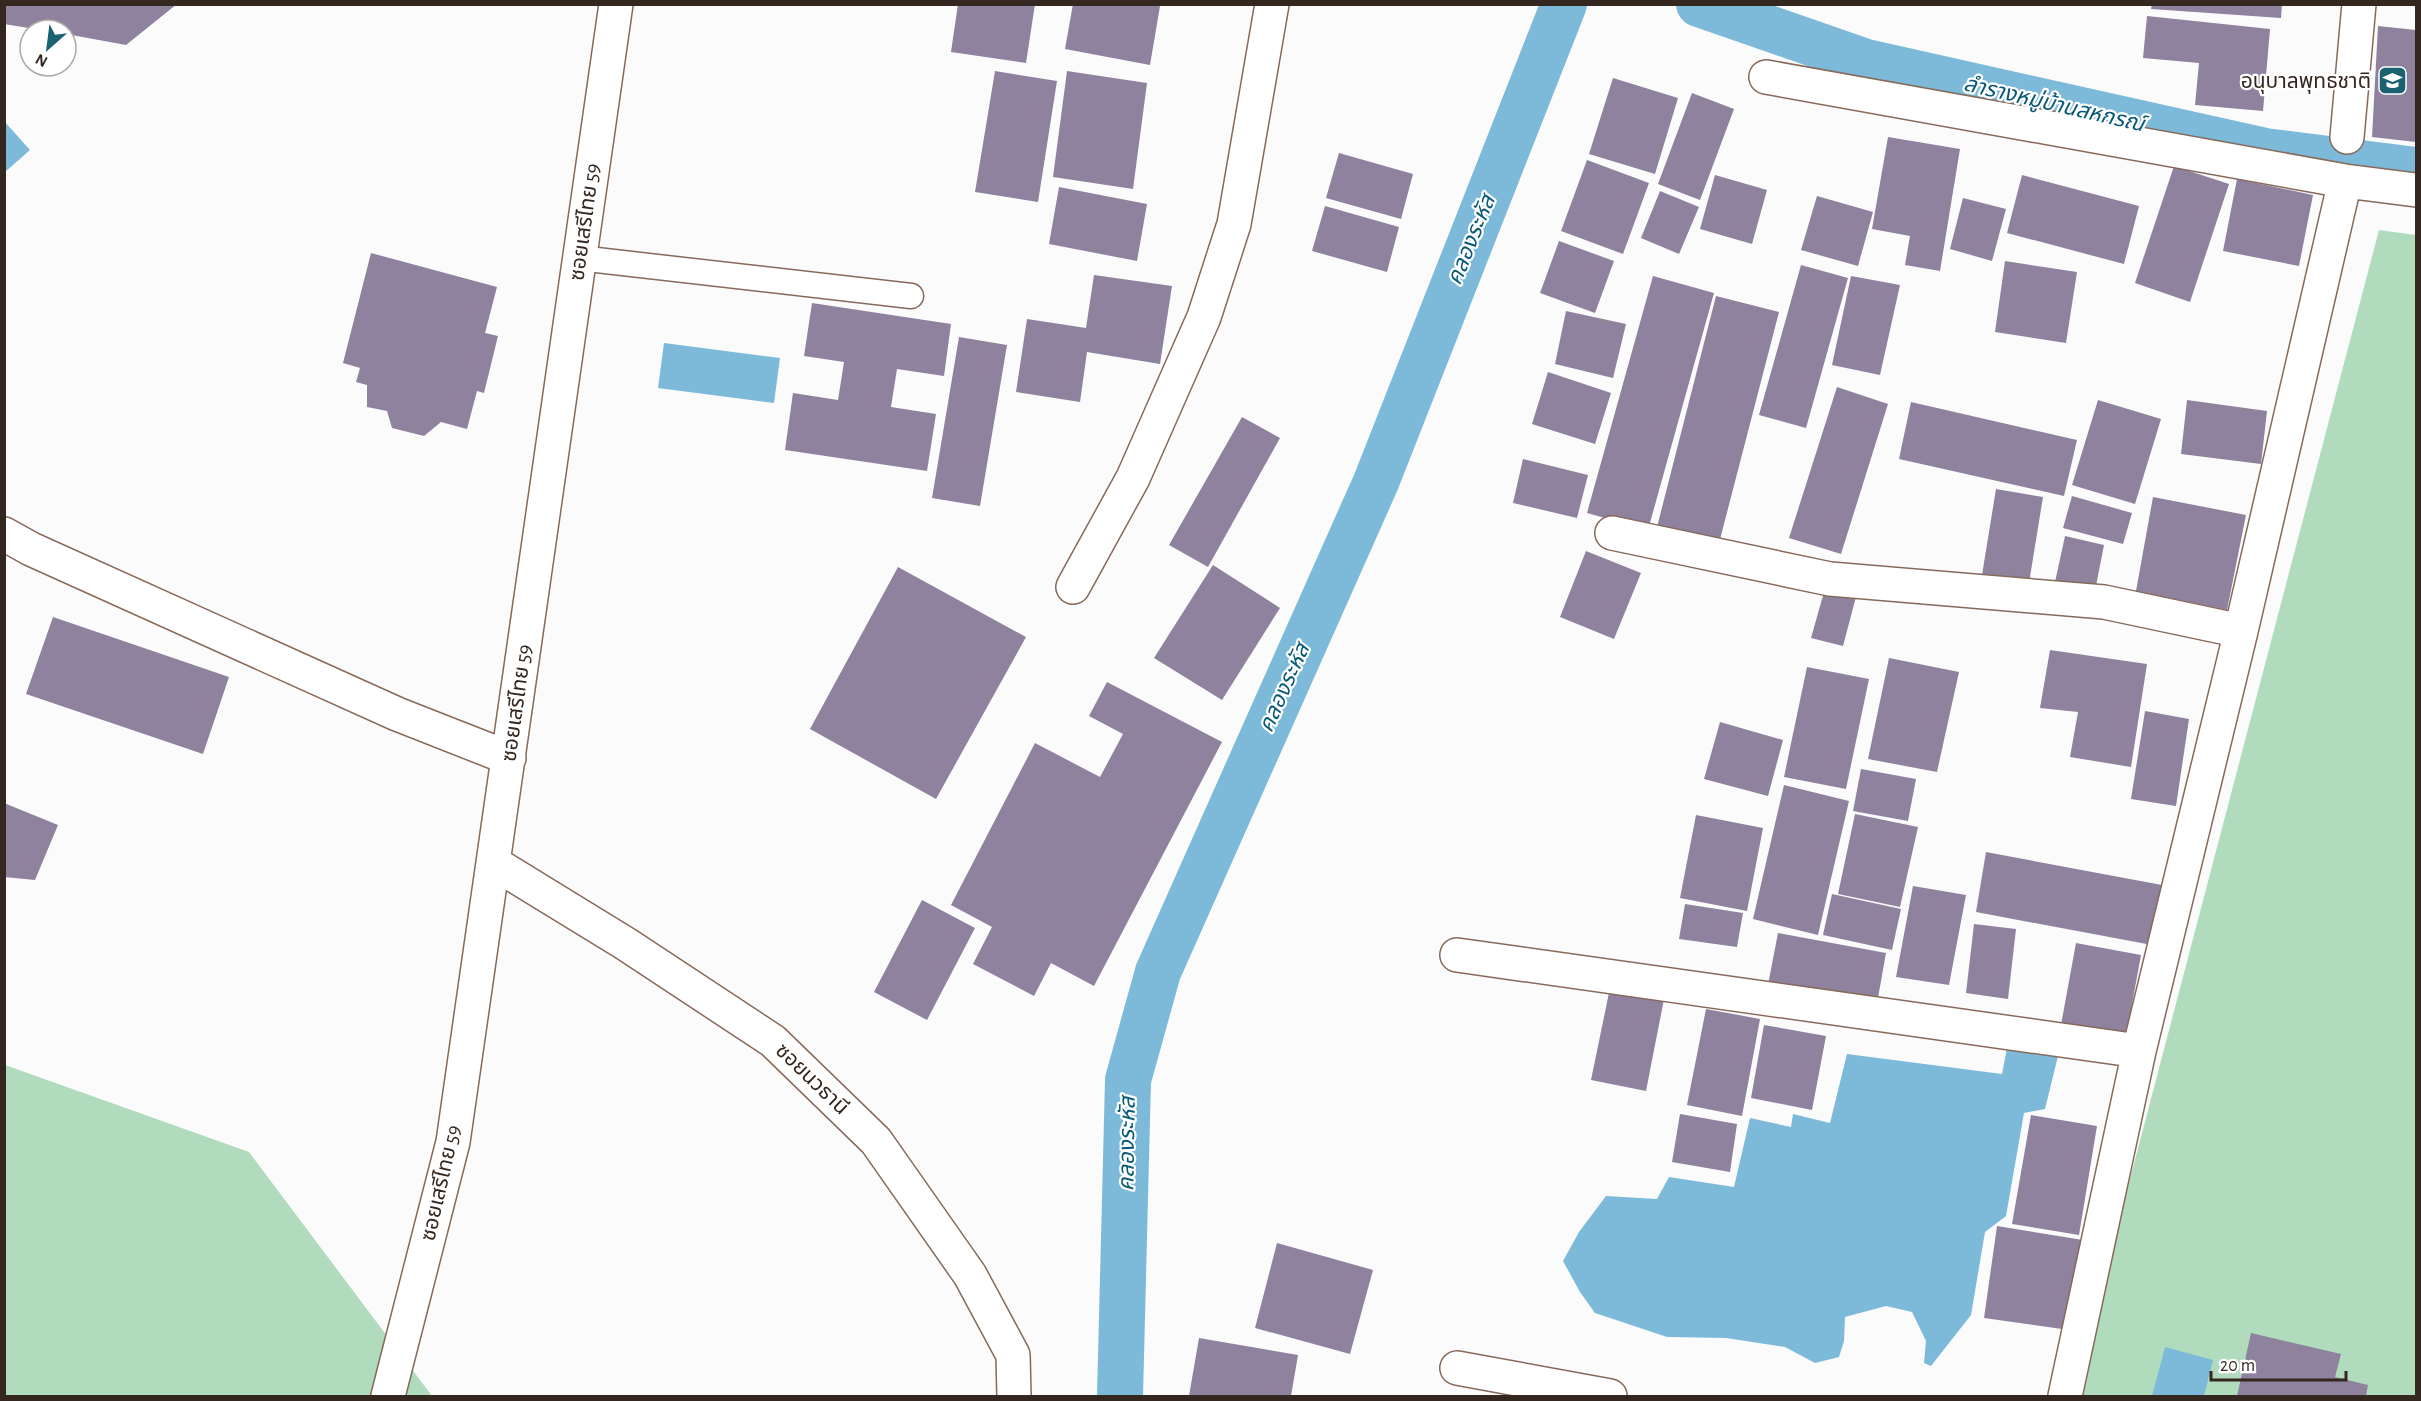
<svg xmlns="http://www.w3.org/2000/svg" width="2421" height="1401" font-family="'Alegreya Sans','Noto Sans Thai',sans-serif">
<rect width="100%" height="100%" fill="#fbfbfb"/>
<!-- green -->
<path fill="#b0dbbd" d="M 2379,230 L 2416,235 L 2416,1396 L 2073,1396 Z
M 5,1065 L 249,1152 L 432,1396 L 5,1396 Z"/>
<!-- water -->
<path fill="#7dbada" d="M 4,121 L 30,150 L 5,172 L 4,172 Z
M 664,343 L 780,358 L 774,403 L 658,388 Z
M 2007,1048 L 2058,1056 L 2045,1109 L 2024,1113 L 2006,1216 L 1985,1232 L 1971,1315 L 1931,1366 L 1924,1363 L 1926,1341 L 1912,1312 L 1886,1306 L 1845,1317 L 1844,1341 L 1839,1357 L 1815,1363 L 1785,1347 L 1726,1338 L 1667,1337 L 1595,1313 L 1580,1292 L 1563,1261 L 1579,1232 L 1606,1196 L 1657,1199 L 1669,1177 L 1734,1187 L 1750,1118 L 1791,1127 L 1793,1114 L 1830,1123 L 1847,1054 L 2002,1074 Z
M 2165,1347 L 2213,1360 L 2204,1396 L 2152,1396 Z"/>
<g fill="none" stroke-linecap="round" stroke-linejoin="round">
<!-- canal -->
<path stroke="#7dbada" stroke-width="46" d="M 1699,4 L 1866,62 L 2265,151 L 2416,170
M 1120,1396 L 1128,1080 L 1158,972 L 1376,482 L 1564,4"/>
</g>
<!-- building -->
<path fill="#8e829e" d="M 4,4 L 177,4 L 126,45 L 66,34 L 66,30 L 41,30 L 4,24 Z
M 958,4 L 1035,4 L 1026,63 L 951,52 Z
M 1073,4 L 1160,6 L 1150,65 L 1065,49 Z
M 2152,4 L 2282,4 L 2281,18 L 2151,9 Z
M 2147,16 L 2270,29 L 2263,111 L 2195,105 L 2199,63 L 2143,58 Z
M 2378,26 L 2416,30 L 2416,142 L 2372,137 Z
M 995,71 L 1057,81 L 1038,202 L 975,192 Z
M 1067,71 L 1147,83 L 1133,189 L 1053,177 Z
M 1613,78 L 1678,98 L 1655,174 L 1589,154 Z
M 1692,93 L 1734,109 L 1700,200 L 1658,184 Z
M 1888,137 L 1960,149 L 1940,271 L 1905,265 L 1910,236 L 1872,229 Z
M 1339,153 L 1413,174 L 1401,219 L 1326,198 Z
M 1587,160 L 1649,183 L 1623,254 L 1561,231 Z
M 2174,166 L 2229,184 L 2190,302 L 2135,283 Z
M 1715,175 L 1767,190 L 1752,244 L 1700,229 Z
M 2022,175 L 2139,206 L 2124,264 L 2007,233 Z
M 2237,179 L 2313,195 L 2299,266 L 2223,251 Z
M 1059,187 L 1147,204 L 1137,261 L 1049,244 Z
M 1660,191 L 1699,207 L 1679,254 L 1641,238 Z
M 1817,196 L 1873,212 L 1858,266 L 1801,250 Z
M 1963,198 L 2006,209 L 1992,261 L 1950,249 Z
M 1325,206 L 1399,227 L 1387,272 L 1312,251 Z
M 1559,241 L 1614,261 L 1595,313 L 1540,293 Z
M 371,253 L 497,287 L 485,333 L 498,336 L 484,393 L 477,391 L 467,429 L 441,422 L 424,436 L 392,428 L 387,411 L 367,407 L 367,385 L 356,382 L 360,368 L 343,363 Z
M 2005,261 L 2077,272 L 2066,343 L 1995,332 Z
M 1801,265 L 1848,278 L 1806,428 L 1759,415 Z
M 1094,275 L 1172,286 L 1160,364 L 1087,352 L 1080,402 L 1016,392 L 1027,319 L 1086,328 Z
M 1653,276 L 1714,293 L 1648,530 L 1587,513 Z
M 1851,276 L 1900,285 L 1880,375 L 1832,365 Z
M 1716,296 L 1779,312 L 1717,551 L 1655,535 Z
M 812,303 L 951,324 L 944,376 L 897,369 L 891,407 L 936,414 L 927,471 L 785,450 L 793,393 L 838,400 L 844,362 L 804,356 Z
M 1566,311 L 1626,324 L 1613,378 L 1555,364 Z
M 959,337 L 1007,345 L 980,506 L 932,498 Z
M 1548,372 L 1611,393 L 1595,444 L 1532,424 Z
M 1837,387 L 1888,404 L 1841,554 L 1789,538 Z
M 2098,400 L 2161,419 L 2135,504 L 2072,485 Z
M 2187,400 L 2267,411 L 2261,464 L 2181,454 Z
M 1911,402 L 2077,440 L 2064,496 L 1899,459 Z
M 1242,417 L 1280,438 L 1208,567 L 1169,545 Z
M 1523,459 L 1588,475 L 1577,518 L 1513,503 Z
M 1996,489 L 2043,497 L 2029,583 L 1982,575 Z
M 2072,496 L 2132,513 L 2123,544 L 2063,528 Z
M 2153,497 L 2246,515 L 2227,610 L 2136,591 Z
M 2065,536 L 2104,545 L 2095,591 L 2055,582 Z
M 1586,551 L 1641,573 L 1614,639 L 1560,617 Z
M 1213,565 L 1280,608 L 1222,700 L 1154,658 Z
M 898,567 L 1026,637 L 936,799 L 810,729 Z
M 1826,585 L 1857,593 L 1843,646 L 1811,638 Z
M 53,617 L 229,677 L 203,754 L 26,694 Z
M 2050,650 L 2147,664 L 2131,767 L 2070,757 L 2078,712 L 2040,708 Z
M 1889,658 L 1959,672 L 1937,772 L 1868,759 Z
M 1807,667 L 1869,679 L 1846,789 L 1784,777 Z
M 1107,682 L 1222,742 L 1094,986 L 1051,963 L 1034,996 L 973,964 L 992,927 L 951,905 L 1035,743 L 1100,777 L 1123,734 L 1089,716 Z
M 2145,711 L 2189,719 L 2176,806 L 2131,799 Z
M 1720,722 L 1783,740 L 1768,796 L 1704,779 Z
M 1861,769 L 1916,779 L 1908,821 L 1853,811 Z
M 1784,785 L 1849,801 L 1818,935 L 1753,919 Z
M 4,803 L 58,825 L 35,880 L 4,877 Z
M 1855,814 L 1918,827 L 1900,907 L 1838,894 Z
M 1696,815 L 1763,828 L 1747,911 L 1680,898 Z
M 1986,852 L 2162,885 L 2152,945 L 1976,912 Z
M 1913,886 L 1966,895 L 1949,985 L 1896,977 Z
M 1832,894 L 1901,909 L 1892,950 L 1823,935 Z
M 922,900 L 975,928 L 927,1020 L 874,992 Z
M 1685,904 L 1743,913 L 1737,947 L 1679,939 Z
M 1974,924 L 2016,929 L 2008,999 L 1966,993 Z
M 1778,933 L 1886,953 L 1876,1009 L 1767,990 Z
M 2076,943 L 2141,955 L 2126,1037 L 2061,1025 Z
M 1611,983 L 1665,994 L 1646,1091 L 1591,1080 Z
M 1706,1009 L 1760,1019 L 1742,1116 L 1687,1105 Z
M 1764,1025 L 1826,1036 L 1812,1110 L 1751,1098 Z
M 1680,1114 L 1737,1124 L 1730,1172 L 1672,1162 Z
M 2031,1115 L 2097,1126 L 2079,1235 L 2012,1224 Z
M 1997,1226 L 2083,1240 L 2069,1330 L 1984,1318 Z
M 1277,1243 L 1373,1270 L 1350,1354 L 1255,1328 Z
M 2251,1333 L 2341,1354 L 2335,1377 L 2368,1385 L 2366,1396 L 2237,1396 Z
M 1199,1338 L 1298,1355 L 1291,1396 L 1189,1396 Z"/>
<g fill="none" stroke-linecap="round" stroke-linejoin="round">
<defs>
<path id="service" d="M 579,258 L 911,296"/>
<path id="minor" d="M 1766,77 L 2345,181 L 2416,190
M 2347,137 L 2359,4
M 1612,533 L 1830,579 L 2104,602 L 2241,631
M 4,534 L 31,549 L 397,714 L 509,758
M 1073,587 L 1133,478 L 1204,317 L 1234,224 L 1272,4
M 494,863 L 626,944 L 773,1041 L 876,1141 L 970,1275 L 1013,1355 L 1014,1396
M 1457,955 L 2139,1051
M 1457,1368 L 1610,1396
M 388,1396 L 453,1142 L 616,4
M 2065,1396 L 2139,1051 L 2241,631 L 2345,181"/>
</defs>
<!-- service casing -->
<use href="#service" stroke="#866959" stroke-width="27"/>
<!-- minor casing -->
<use href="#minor" stroke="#866959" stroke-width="36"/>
<!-- service -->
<use href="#service" stroke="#fff" stroke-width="24"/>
<!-- minor -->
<use href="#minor" stroke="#fff" stroke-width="33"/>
</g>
<!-- icons -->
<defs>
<symbol id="school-square" viewBox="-11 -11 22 22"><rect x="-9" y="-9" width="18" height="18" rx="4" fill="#1a6271" stroke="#fff"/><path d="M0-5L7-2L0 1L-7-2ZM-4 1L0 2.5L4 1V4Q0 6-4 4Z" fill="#fff"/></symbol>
</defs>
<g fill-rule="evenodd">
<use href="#school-square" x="2376" y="64" width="33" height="33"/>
</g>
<g text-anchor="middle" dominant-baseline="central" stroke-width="4.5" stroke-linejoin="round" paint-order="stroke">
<!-- poi labels -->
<g font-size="21" fill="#342720" stroke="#fff" text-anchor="end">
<text x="2371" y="81">อนุบาลพุทธชาติ</text>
</g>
<!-- street labels -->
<g font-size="21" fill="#342720" stroke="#fff">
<text transform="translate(585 222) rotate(-82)">ซอยเสรีไทย 59</text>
<text transform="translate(517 703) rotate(-82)">ซอยเสรีไทย 59</text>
<text transform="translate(812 1079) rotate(44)">ซอยนวธานี</text>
<text transform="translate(441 1183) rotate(-77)">ซอยเสรีไทย 59</text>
</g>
<!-- water labels -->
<g font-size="22" font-style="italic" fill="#085978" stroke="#fff">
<text transform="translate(2054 104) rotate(13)">ลำรางหมู่บ้านสหกรณ์</text>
<text transform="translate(1471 240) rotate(-68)">คลองระหัส</text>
<text transform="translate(1284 688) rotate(-66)">คลองระหัส</text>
<text transform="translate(1127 1144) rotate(-89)">คลองระหัส</text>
</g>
</g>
<!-- border -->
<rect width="2421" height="1401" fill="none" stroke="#342720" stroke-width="12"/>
<!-- north arrow -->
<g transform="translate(48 48) rotate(208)"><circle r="28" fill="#ffffff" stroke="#aea9a6" stroke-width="1.5"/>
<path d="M0-4.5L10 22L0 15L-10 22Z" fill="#1a6271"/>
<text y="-9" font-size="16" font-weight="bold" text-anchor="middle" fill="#342720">N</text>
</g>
<!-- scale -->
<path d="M2211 1371v9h135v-9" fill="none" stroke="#342720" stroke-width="3"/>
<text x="2220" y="1371" font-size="18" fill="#342720" stroke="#ffffff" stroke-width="4.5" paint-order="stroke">20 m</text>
</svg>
